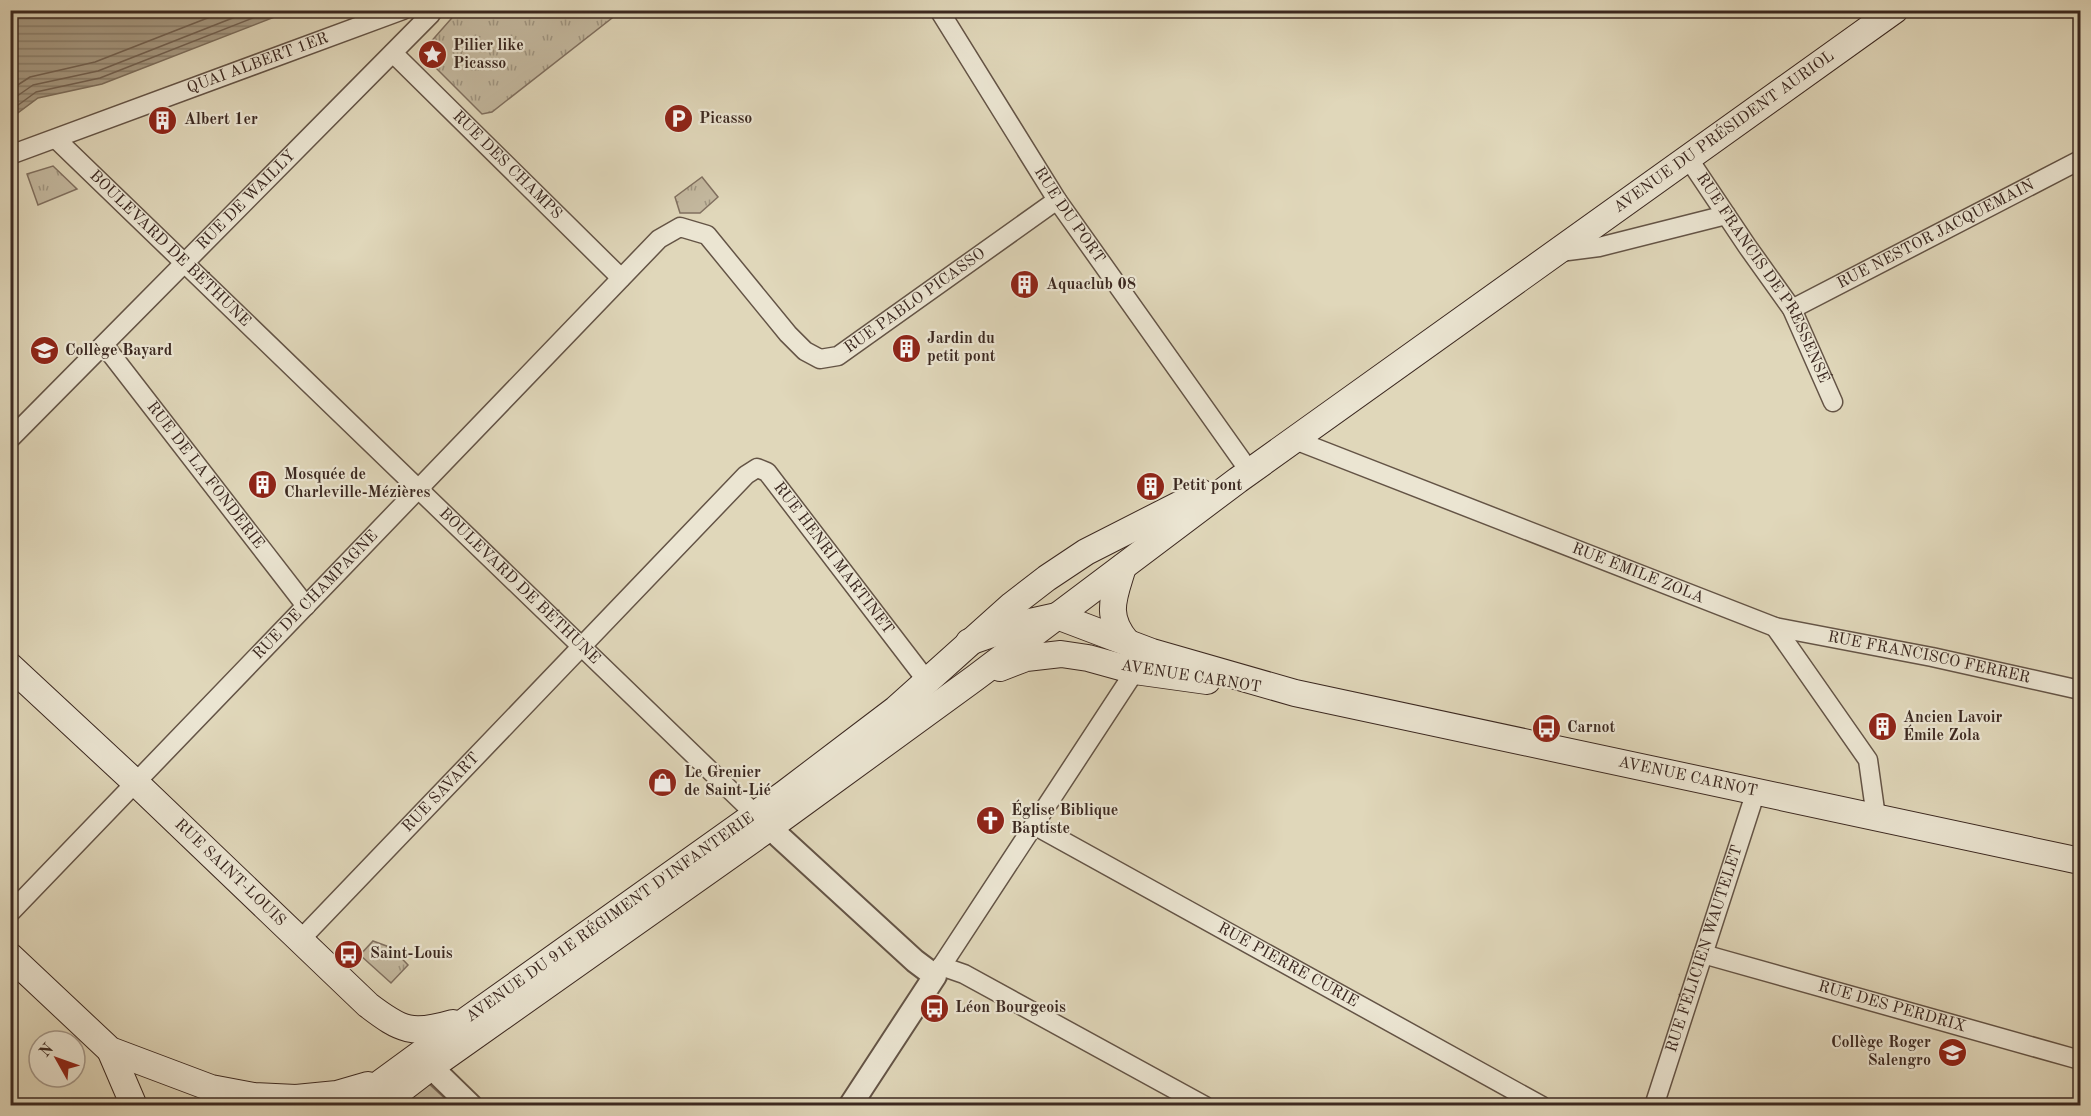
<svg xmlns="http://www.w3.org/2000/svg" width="2091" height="1116" font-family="'Old Standard TT',serif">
<defs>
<pattern id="grass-tufts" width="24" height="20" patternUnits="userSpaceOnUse" patternTransform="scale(1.5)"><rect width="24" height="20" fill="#c4b9a0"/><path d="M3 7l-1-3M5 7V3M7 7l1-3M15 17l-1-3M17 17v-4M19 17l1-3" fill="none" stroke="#a09682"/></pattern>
<pattern id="water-rules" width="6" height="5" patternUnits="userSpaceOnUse" patternTransform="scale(1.5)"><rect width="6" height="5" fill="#a89c86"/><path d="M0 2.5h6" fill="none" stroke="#8a7f6d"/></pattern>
</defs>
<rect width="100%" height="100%" fill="#e0d7ba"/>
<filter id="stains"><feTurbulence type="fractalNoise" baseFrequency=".00333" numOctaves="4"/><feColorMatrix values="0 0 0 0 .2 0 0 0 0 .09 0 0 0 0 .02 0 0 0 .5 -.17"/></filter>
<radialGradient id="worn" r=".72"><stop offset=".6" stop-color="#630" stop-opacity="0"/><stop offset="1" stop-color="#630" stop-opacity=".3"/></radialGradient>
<!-- grass -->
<path fill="url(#grass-tufts)" stroke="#807060" stroke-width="1.5" d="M 458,11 L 458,10 L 621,11 L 492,112 L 482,114 L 421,53 Z
M 53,166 L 77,189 L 38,205 L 27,174 Z
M 702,177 L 718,197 L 700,213 L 680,213 L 675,197 Z
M 373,941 L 392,948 L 408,965 L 391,983 L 360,955 Z
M 428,1083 L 452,1105 L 401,1106 Z"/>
<!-- water -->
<path fill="url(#water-rules)" stroke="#7c6e5d" stroke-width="1.5" d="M 11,10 L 290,10 L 290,11 L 102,84 L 38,98 L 11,118 Z"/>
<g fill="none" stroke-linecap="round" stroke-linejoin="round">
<!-- shore -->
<path stroke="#726253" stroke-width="1.5" d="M 10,90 L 30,77 L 95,62 L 228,10
M 10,101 L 33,85 L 98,71 L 253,10
M 10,111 L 36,92 L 100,78 L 273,10"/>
<defs>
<g id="minor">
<path id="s1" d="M 939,10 L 1057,200 L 1250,472"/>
<path id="s2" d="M 393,53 L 621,278"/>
<path id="s3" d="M 56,139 L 755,814"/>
<path id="s4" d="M 10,155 L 403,10"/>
<path id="s5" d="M 1688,158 L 1747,246 L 1792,309 L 1833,402"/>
<path d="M 1560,252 L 1599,247 L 1726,215"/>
<path id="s6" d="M 1792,309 L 2080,160"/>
<path id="s7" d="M 104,345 L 306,606"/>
<path id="s8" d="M 10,439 L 431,14 L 424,10"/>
<path id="s9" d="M 1295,440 L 1775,627 L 1932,657 L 2080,690"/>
<path d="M 1775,627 L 1868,760 L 1876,817"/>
<path id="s10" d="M 1034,825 L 1542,1106"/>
<path id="s11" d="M 10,913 L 659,239 L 680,227 L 707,235 L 788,334 L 805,351 L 820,359 L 838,356 L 1057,200"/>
<path id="s12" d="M 300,940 L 746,475 L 757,468 L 767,472 L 927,681"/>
<path id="s13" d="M 1703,954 L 2080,1060"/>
<path d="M 941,966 L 964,974 L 1205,1106"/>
<path d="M 935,976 L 1135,671"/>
<path id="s14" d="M 1654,1106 L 1756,791"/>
</g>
<path id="tertiary" d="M 757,816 L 915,961 L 935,976 L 850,1106
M 431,1067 L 471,1106"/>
<g id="secondary">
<path d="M 1123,567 C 1114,597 1104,615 1127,642"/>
<path id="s15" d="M 969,642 L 1021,624 L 1057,616 L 1152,652 L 1295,693 L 2080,861"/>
<path id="s16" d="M 10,666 L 137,784 L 368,1005 C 402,1031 412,1035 453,1023"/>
<path d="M 1000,668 L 1026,658 L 1061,654 L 1088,658 L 1135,671 L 1207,681"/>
<path d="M 10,956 L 110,1050 L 211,1088 L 254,1096 L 296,1098 L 337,1094 L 368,1085"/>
<path d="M 110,1050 L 134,1106"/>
<path id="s17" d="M 349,1106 L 468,1019 L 784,794 L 896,709 L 1012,605 L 1047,578 L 1086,552 L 1202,493"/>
<path id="s18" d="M 380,1106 L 431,1067 L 769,828 L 975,678 L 1238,480 L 1895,10"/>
</g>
</defs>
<!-- minor casing -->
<use href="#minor" stroke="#645446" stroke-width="21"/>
<!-- tertiary casing -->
<use href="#tertiary" stroke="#645446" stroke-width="26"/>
<!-- secondary casing -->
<use href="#secondary" stroke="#3b2820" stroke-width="28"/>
<!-- minor -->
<use href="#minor" stroke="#ebe5d2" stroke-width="18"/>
<!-- tertiary -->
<use href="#tertiary" stroke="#ebe5d2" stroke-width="22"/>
<!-- secondary -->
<use href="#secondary" stroke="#ebe5d2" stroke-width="26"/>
</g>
<!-- icons -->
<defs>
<symbol id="sight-disc" viewBox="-11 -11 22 22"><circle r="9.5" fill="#8f2418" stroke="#ebe5d2"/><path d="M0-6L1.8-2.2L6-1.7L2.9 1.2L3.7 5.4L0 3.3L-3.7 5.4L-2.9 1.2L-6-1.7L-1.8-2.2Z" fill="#fff"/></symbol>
<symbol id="parking-disc" viewBox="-11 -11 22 22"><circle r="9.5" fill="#8f2418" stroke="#ebe5d2"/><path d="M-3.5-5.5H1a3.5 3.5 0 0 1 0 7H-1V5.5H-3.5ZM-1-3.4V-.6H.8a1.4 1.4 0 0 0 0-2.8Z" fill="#fff"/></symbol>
<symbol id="building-disc" viewBox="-11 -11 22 22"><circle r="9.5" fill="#8f2418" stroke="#ebe5d2"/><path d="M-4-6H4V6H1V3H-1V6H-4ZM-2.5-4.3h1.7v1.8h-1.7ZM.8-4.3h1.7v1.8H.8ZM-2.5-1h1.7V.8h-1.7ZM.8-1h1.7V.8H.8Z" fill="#fff"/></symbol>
<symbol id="school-disc" viewBox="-11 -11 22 22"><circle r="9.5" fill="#8f2418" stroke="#ebe5d2"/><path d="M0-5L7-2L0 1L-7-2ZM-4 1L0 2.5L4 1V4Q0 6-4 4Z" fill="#fff"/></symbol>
<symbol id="bus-disc" viewBox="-11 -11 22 22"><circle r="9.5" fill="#8f2418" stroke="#ebe5d2"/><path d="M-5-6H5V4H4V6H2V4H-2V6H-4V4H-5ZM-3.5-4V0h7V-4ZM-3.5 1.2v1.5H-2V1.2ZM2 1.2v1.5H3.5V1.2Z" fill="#fff"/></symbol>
<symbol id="shop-disc" viewBox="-11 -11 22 22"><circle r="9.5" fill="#8f2418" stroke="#ebe5d2"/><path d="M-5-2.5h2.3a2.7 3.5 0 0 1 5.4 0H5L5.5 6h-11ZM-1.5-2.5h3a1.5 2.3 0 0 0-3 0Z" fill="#fff"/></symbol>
<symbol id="church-disc" viewBox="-11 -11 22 22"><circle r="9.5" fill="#8f2418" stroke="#ebe5d2"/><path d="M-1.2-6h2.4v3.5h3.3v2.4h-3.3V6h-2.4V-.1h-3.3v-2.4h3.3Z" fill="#fff"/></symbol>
</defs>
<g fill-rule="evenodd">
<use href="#sight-disc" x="416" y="38" width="33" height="33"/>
<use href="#parking-disc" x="662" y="102" width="33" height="33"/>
<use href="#building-disc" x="146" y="104" width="33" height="33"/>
<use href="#building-disc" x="1008" y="268" width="33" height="33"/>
<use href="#building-disc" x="890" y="332" width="33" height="33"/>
<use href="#school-disc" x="28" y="334" width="33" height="33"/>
<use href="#building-disc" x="246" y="468" width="33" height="33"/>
<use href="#building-disc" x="1134" y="470" width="33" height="33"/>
<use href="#building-disc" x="1866" y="710" width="33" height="33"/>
<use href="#bus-disc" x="1530" y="712" width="33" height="33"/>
<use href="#shop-disc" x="646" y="766" width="33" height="33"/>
<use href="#church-disc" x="974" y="804" width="33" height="33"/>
<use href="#bus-disc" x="332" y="938" width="33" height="33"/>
<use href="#bus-disc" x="918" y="992" width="33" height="33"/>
<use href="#school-disc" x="1936" y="1036" width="33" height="33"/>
</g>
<g text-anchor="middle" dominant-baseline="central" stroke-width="4.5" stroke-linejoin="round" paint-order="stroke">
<!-- poi labels -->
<g font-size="16" font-weight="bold" fill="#3b2820" stroke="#ebe5d2" text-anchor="start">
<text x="453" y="46">Pilier like<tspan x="453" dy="18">Picasso</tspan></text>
<text x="699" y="119">Picasso</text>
<text x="184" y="120">Albert 1er</text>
<text x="1046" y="285">Aquaclub 08</text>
<text x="927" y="339">Jardin du<tspan x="927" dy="18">petit pont</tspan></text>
<text x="65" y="351">Collège Bayard</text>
<text x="284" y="475">Mosquée de<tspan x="284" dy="18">Charleville-Mézières</tspan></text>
<text x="1172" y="486">Petit pont</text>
<text x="1903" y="718">Ancien Lavoir<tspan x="1903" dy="18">Émile Zola</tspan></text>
<text x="1567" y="728">Carnot</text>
<text x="684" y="773">Le Grenier<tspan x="684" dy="18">de Saint-Lié</tspan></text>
<text x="1011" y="811">Église Biblique<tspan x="1011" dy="18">Baptiste</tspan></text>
<text x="370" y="954">Saint-Louis</text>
<text x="955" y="1008">Léon Bourgeois</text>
<text x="1931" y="1043" text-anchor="end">Collège Roger<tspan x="1931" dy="18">Salengro</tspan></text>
</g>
<!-- street labels -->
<g font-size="16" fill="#3b2820" stroke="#ebe5d2">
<text stroke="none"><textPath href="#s4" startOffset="264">QUAI ALBERT 1ER</textPath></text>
<text stroke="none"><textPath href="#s18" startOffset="1660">AVENUE DU PRÉSIDENT AURIOL</textPath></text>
<text stroke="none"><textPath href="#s2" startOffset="160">RUE DES CHAMPS</textPath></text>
<text stroke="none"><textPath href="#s8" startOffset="336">RUE DE WAILLY</textPath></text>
<text stroke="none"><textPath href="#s1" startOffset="243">RUE DU PORT</textPath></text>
<text stroke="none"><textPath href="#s6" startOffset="162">RUE NESTOR JACQUEMAIN</textPath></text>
<text stroke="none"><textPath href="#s3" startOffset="158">BOULEVARD DE BÉTHUNE</textPath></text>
<text stroke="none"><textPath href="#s5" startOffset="142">RUE FRANCIS DE PRESSENSÉ</textPath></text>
<text stroke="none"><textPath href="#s11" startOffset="1270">RUE PABLO PICASSO</textPath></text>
<text stroke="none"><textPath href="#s7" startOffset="165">RUE DE LA FONDERIE</textPath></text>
<text stroke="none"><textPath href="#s12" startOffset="777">RUE HENRI MARTINET</textPath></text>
<text stroke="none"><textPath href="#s9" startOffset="368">RUE ÉMILE ZOLA</textPath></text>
<text stroke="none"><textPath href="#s3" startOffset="644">BOULEVARD DE BÉTHUNE</textPath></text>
<text stroke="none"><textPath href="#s11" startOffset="441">RUE DE CHAMPAGNE</textPath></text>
<text stroke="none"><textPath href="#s9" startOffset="672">RUE FRANCISCO FERRER</textPath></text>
<text transform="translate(1191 677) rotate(9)">AVENUE CARNOT</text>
<text stroke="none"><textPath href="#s15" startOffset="744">AVENUE CARNOT</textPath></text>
<text stroke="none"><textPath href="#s12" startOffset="204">RUE SAVART</textPath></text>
<text stroke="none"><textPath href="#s16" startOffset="302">RUE SAINT-LOUIS</textPath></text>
<text stroke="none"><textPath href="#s17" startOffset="322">AVENUE DU 91E RÉGIMENT D'INFANTERIE</textPath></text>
<text stroke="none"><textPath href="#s14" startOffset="165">RUE FÉLICIEN WAUTELET</textPath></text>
<text stroke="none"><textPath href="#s10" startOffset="290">RUE PIERRE CURIE</textPath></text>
<text stroke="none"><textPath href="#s13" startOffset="196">RUE DES PERDRIX</textPath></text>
</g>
</g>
<!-- margin -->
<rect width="2091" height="1116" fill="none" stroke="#e0d7ba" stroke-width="36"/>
<rect x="12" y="12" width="2067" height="1092" fill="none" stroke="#3b2820" stroke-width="3"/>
<rect x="18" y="18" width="2055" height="1080" fill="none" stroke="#3b2820" stroke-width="1.5"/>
<!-- north arrow -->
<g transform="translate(57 1059) rotate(310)"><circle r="28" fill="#ebe5d2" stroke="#a5998b" stroke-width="1.5"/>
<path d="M0-4.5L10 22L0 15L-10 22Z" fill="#8f2418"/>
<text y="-9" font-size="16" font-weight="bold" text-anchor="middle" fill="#3b2820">N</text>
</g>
<rect width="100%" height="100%" filter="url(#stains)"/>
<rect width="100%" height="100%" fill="url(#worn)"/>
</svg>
